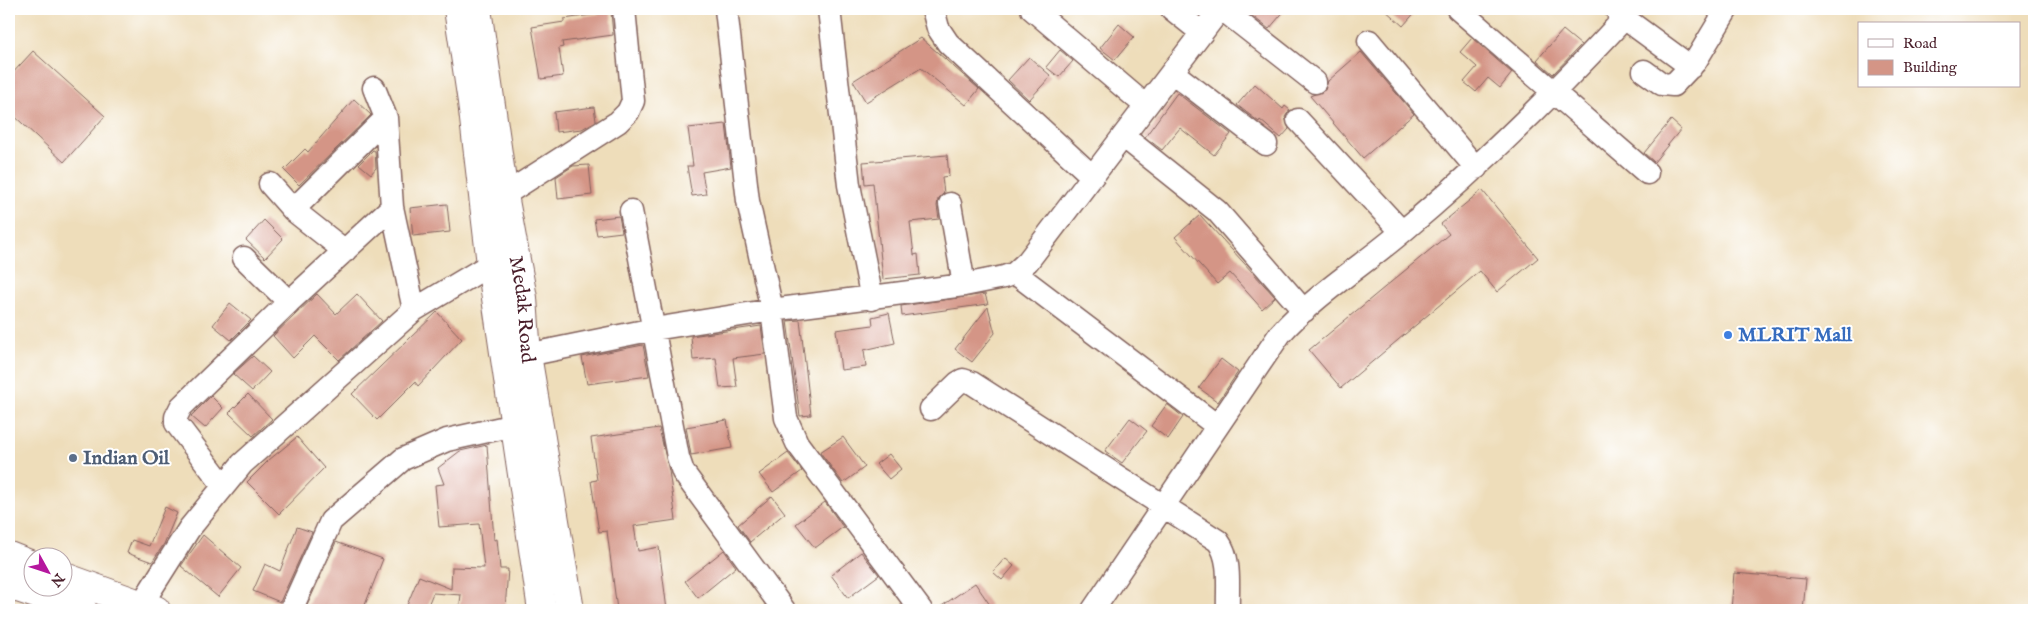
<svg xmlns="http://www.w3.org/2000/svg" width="2043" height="619" font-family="'IM FELL English',serif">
<rect width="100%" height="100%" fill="#fff"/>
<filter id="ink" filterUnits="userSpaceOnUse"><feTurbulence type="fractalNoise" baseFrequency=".02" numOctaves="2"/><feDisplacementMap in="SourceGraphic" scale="10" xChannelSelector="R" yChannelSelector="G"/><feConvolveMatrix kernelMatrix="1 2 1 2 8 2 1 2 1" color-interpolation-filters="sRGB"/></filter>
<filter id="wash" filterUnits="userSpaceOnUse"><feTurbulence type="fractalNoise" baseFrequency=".0096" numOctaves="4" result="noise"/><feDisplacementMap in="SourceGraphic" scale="20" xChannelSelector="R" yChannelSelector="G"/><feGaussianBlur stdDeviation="1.12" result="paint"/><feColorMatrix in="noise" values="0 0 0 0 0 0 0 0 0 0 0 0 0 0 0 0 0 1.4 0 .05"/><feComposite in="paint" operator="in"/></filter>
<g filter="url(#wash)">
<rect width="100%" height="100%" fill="#eeddba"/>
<g id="blocks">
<!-- building -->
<path fill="#d49586" d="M 1243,9 L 1286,9 L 1269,29 Z
M 1384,9 L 1418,9 L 1403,26 Z
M 611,12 L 613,35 L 562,42 L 563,47 L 559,48 L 563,76 L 541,79 L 532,27 L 564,22 L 564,19 Z
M 1119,24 L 1134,37 L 1115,60 L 1100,48 Z
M 1563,30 L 1581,45 L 1553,74 L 1537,60 Z
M 921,38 L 979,89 L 966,105 L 921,68 L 866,102 L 853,81 Z
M 1472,38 L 1512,73 L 1500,88 L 1488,78 L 1476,92 L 1464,82 L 1477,67 L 1460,52 Z
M 1060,50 L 1073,61 L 1059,77 L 1046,67 Z
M 33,51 L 105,116 L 64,162 L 9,111 L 9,77 Z
M 1361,52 L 1414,114 L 1363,158 L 1310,96 L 1325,90 L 1328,81 Z
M 1029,57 L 1051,76 L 1029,100 L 1008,80 Z
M 1255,84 L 1283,109 L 1285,106 L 1290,110 L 1285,117 L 1289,129 L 1281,138 L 1260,120 L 1259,122 L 1237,105 Z
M 1177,93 L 1231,134 L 1214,155 L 1180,128 L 1162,150 L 1145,137 Z
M 354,99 L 371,115 L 299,185 L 284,170 L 305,149 L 308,152 Z
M 594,107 L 596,121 L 582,129 L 556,132 L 554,112 Z
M 1671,120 L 1681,129 L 1654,162 L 1644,153 Z
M 726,124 L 731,167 L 702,172 L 706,194 L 692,196 L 687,166 L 693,166 L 688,128 Z
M 373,150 L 375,151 L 376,168 L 371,174 L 359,164 Z
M 947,155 L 949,176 L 942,177 L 944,193 L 938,199 L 937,206 L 939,219 L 910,222 L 914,255 L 918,254 L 920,275 L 883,279 L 873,183 L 865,184 L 863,162 Z
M 589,165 L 592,195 L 558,199 L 556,177 L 573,166 Z
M 1482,190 L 1538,258 L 1497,292 L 1480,271 L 1341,388 L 1309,350 L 1449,234 L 1441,224 Z
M 447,204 L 450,232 L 413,236 L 410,208 Z
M 1200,215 L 1275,297 L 1262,309 L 1230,273 L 1217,284 L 1175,237 Z
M 619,216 L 622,232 L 597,235 L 594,219 Z
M 264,220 L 283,239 L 265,258 L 246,240 Z
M 317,294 L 336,314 L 357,294 L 382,321 L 339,360 L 315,336 L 293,358 L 273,336 Z
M 985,294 L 988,304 L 902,316 L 901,306 Z
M 230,303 L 251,320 L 231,340 L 213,325 Z
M 988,307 L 995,333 L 972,362 L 955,349 Z
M 437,312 L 462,339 L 418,386 L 415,382 L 377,420 L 352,394 Z
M 889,313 L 895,343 L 864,350 L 866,367 L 841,370 L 836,330 L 873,325 L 872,317 Z
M 800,320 L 811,415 L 800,416 L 787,321 Z
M 761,326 L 765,354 L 733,358 L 737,387 L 720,388 L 716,358 L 693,360 L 691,336 Z
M 643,345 L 649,376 L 587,384 L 582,357 Z
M 253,356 L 270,372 L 252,391 L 233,374 Z
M 1221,359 L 1238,372 L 1218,402 L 1199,388 Z
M 248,394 L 272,419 L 253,436 L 229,413 Z
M 211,396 L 223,408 L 205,428 L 191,416 Z
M 1167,404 L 1183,417 L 1168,439 L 1151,426 Z
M 1130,418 L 1147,431 L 1122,463 L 1105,451 Z
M 727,420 L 732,448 L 691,455 L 686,427 Z
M 659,428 L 669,471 L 676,520 L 634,526 L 638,551 L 659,547 L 667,610 L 617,610 L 607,531 L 599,532 L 591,481 L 597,480 L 591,438 Z
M 297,437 L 324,468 L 279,514 L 247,482 L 269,460 Z
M 843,437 L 865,467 L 843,483 L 820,452 Z
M 487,445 L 494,540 L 497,539 L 500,569 L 508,569 L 505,610 L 459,610 L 461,595 L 433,593 L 426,610 L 405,610 L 419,576 L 451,589 L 452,567 L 484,568 L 479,524 L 439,527 L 435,485 L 444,484 L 438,468 L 460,451 Z
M 788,453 L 802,471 L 773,492 L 759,474 Z
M 889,454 L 901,469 L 889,479 L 876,464 Z
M 772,496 L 785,513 L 750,542 L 738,525 Z
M 825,502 L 843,527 L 815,548 L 796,524 Z
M 165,507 L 177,513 L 164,544 L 152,562 L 127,553 L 132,540 L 149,546 Z
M 297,527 L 312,532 L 280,602 L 253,591 L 265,564 L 280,571 Z
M 203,535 L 241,568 L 218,597 L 181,566 Z
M 336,542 L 383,559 L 363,610 L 305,610 Z
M 724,550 L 736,567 L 698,598 L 685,581 Z
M 861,552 L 879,575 L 848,598 L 831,575 Z
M 1005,558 L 1014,566 L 1002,580 L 993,572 Z
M 1734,573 L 1806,579 L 1803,610 L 1731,610 Z
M 975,583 L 990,605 L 982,610 L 936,610 Z"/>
</g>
</g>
<g filter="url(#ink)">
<use href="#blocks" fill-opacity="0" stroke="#83625d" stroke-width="1"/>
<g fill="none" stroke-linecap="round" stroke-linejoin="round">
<defs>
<path id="minor" d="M 726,9 L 748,201 L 772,310 L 786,418 L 797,443 L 921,610
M 829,9 L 849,185 L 872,299
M 933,9 L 938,28 L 948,43 L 1092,176
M 1032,9 L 1146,106
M 1172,9 L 1202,33
M 1222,9 L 1315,82
M 1458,9 L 1647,173
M 1620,15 L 1691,67
M 1369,41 L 1476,168
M 1644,71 L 1662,84 L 1673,85 L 1695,62 L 1727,9
M 1172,72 L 1266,144
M 374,88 L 386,118 L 392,207 L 414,310
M 1298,120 L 1402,232
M 1123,136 L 1217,211 L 1304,311
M 270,184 L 293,210 L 345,251
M 504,195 L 618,122 L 628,112 L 633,101 L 624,9
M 950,204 L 964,285
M 293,210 L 386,118
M 631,211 L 678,457 L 683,472 L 784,610
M 244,258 L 289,302
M 1015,273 L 1217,426
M 527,355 L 654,329 L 772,310 L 964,285 L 1004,277 L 1015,273 L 1028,261 L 1220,9
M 931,409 L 958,383 L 963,380 L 972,383 L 1218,541 C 1232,560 1227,587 1228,610
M 223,485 L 176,423 L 176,417 L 181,407 L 289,302 L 392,207
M 141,605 L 189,529 L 242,464 L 414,310 L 491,264
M 292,608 L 331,521 L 403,459 L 447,440 L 515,425
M 1093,610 L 1280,334 C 1315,295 1362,266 1402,232 C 1479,168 1550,98 1618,25 L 1620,15 L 1616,9"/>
<g id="major">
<path d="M 458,9 L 472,102 L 491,264 L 542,610"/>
<path id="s1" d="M 477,9 L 504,195 L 523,298 L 527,355 L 570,610"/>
<path d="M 9,556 L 32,565"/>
<path d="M 62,576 L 156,610"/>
<path d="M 9,585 L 83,610"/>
</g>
</defs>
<!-- minor casing -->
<use href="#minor" stroke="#83625d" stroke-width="25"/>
<!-- major casing -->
<use href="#major" stroke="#83625d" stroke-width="30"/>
<!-- minor -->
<use href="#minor" stroke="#fff" stroke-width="22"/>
<!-- major -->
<use href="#major" stroke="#fff" stroke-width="28"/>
</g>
</g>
<!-- markers -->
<circle fill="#3f7fe0" stroke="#fff" stroke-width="2" cx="1728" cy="335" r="5"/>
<circle fill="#5c6f8a" stroke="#fff" stroke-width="2" cx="73" cy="458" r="5"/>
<g text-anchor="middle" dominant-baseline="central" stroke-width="4" stroke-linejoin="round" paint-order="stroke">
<!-- street labels -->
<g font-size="20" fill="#4a1f2b" stroke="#fff">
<text stroke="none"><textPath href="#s1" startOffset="304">Medak Road</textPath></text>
</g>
<!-- shop labels -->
<g font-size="20" font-weight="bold" fill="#366cbe" stroke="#fff" text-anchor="start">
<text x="1738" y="335">MLRIT Mall</text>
</g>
<!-- service labels -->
<g font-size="20" font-weight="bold" fill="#4e5e75" stroke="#fff" text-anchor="start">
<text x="83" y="458">Indian Oil</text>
</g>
</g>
<!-- margin -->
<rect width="2043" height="619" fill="none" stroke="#fff" stroke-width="30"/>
<!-- legend -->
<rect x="1858" y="22" width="162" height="65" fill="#ffffff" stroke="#b7a5aa"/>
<rect x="1868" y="39" width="25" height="8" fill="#ffffff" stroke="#b7a5aa"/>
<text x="1903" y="48" font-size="15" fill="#4a1f2b">Road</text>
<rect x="1868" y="60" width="25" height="15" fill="#d49586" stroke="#b7a5aa"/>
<text x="1903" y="72" font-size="15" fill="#4a1f2b">Building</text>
<!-- north arrow -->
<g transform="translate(48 572) rotate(130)"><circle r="24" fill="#ffffff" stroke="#b7a5aa"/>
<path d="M0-4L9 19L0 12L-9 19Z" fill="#b5179e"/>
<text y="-8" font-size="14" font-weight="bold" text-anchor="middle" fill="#4a1f2b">N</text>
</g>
</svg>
